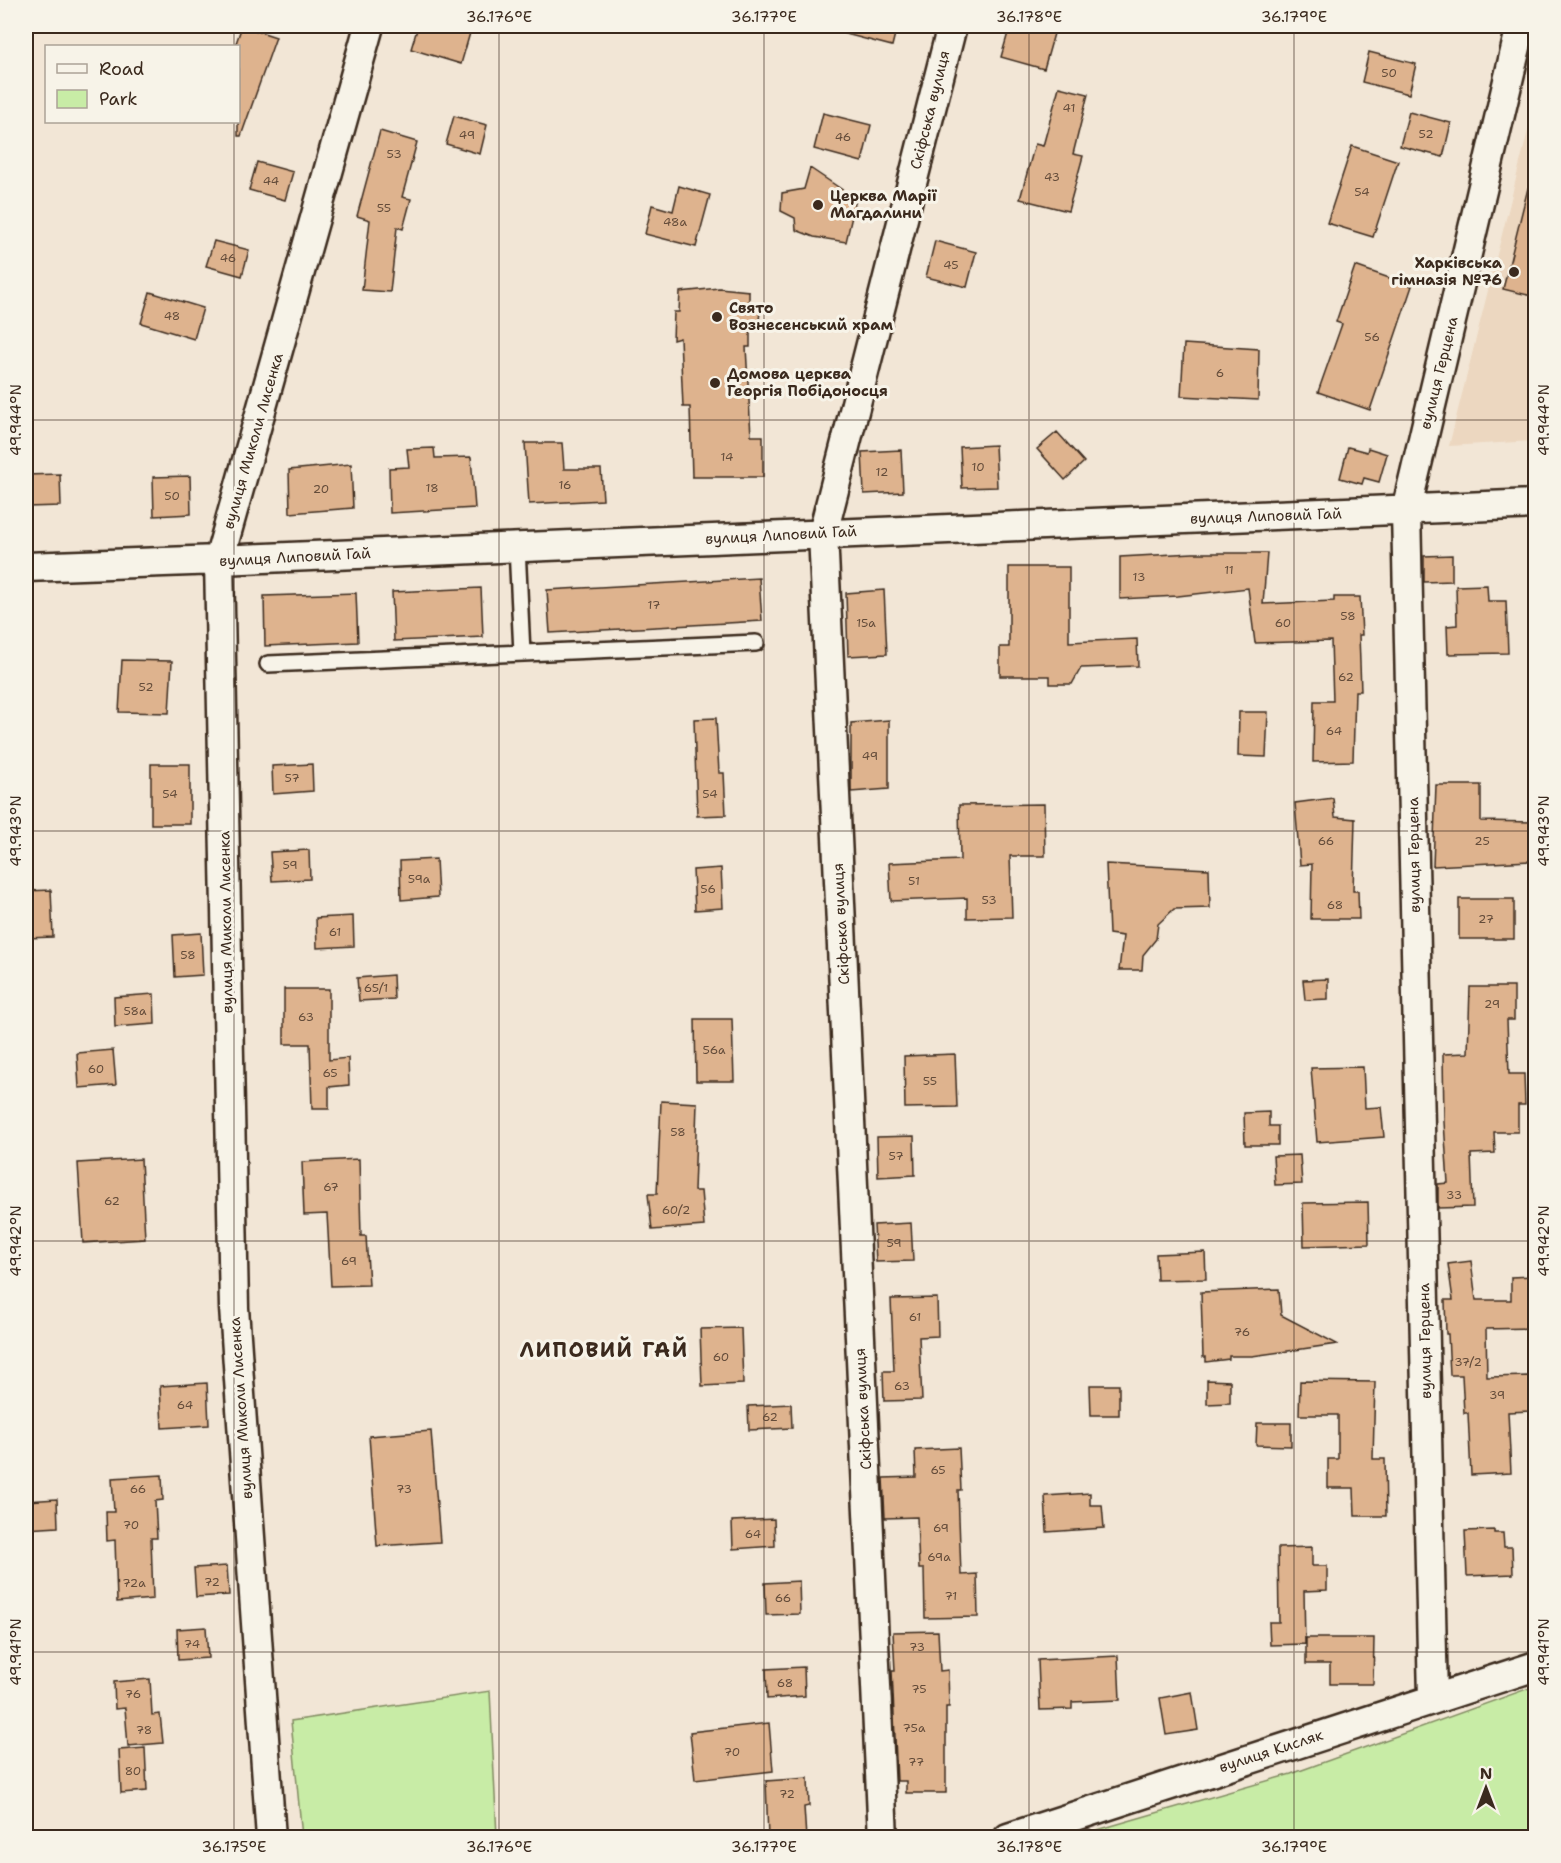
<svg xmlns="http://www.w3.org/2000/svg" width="1561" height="1863" font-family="'Shantell Sans',sans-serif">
<rect width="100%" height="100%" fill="#f2e6d6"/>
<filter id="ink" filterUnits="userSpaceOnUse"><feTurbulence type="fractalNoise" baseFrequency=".0167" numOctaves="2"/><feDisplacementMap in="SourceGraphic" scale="12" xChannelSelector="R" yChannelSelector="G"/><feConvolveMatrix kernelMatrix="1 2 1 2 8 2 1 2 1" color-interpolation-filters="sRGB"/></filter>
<g filter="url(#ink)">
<!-- built -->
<path fill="#ecd7c0" d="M 1535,103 L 1535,441 L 1449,446 Z"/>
<!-- green -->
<path fill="#c8eca6" stroke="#828b62" stroke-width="1.5" d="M 1535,1686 L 1535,1837 L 1073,1837 L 1291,1774 Z
M 490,1691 L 497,1837 L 302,1837 L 291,1721 Z"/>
<!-- building -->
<path fill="#deb38e" stroke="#3b2a1e" stroke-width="1.5" d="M 242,26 L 276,37 L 241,136 L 238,136 L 238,46 L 235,46 Z
M 418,26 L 472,26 L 461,64 L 411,49 Z
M 839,26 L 897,26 L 892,46 L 838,32 Z
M 1010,26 L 1037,26 L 1055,30 L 1044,69 L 1001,57 Z
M 1369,52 L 1416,64 L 1409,94 L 1362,82 Z
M 1059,87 L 1088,94 L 1073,154 L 1083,156 L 1068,211 L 1020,199 L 1035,144 L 1043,146 Z
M 1409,112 L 1451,123 L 1443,157 L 1400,146 Z
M 823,113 L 871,125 L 862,162 L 814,149 Z
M 454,116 L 487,125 L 480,154 L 446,144 Z
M 380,131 L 417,142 L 402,197 L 411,199 L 403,229 L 397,227 L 390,292 L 362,290 L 370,220 L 357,216 Z
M 1352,146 L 1398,161 L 1373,237 L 1327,223 Z
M 257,162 L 293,172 L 285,200 L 249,190 Z
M 810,168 L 856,199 L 846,242 L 814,237 L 796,230 L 795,218 L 781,211 L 782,193 L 804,189 Z
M 679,186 L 710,195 L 696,247 L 645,234 L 652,205 L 673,211 Z
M 1528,188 L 1536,189 L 1536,297 L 1503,289 Z
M 214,241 L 249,250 L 242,276 L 206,266 Z
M 935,241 L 976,252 L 967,287 L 926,277 Z
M 1355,266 L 1412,286 L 1370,410 L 1318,392 L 1342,324 L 1336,322 Z
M 719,288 L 749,291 L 749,302 L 760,309 L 759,322 L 750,331 L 750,347 L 746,347 L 751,436 L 763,436 L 763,477 L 692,477 L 690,407 L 683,407 L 680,338 L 673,340 L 674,312 L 679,312 L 680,292 Z
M 150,292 L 203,308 L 194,339 L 141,323 Z
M 1184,344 L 1259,349 L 1258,400 L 1181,396 Z
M 1057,432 L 1084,462 L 1065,480 L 1037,449 Z
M 525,443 L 562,443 L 564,469 L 601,469 L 603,500 L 529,504 Z
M 995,445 L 997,487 L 962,488 L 960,447 Z
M 1348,447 L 1367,452 L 1368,448 L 1387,454 L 1379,482 L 1364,478 L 1362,484 L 1340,478 Z
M 434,448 L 435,458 L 471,457 L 475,508 L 390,513 L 389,468 L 409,467 L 407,449 Z
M 901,450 L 903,492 L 864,494 L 862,452 Z
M 351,464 L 353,508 L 290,513 L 289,470 Z
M 60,474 L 61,506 L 26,507 L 26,475 Z
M 190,476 L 191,514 L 154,516 L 153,477 Z
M 1193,553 L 1267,553 L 1263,604 L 1334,601 L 1334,597 L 1360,597 L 1362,635 L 1359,635 L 1361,691 L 1355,691 L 1353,761 L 1313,762 L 1314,701 L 1333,701 L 1331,641 L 1255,643 L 1248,588 L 1178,596 L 1120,599 L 1120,557 Z
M 1452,555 L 1452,581 L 1424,582 L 1424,556 Z
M 1009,567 L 1069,567 L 1069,642 L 1137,639 L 1138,666 L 1081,668 L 1072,684 L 1050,684 L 1050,676 L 1000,676 L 1000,647 L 1009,647 Z
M 759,578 L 762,621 L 550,633 L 547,590 Z
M 1487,585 L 1488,601 L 1506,601 L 1508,653 L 1448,654 L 1447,626 L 1457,625 L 1456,586 Z
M 481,588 L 483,637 L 394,641 L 392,592 Z
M 884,590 L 887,654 L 848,656 L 846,593 Z
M 356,593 L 358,642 L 265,646 L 264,596 Z
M 122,660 L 172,661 L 169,713 L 119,712 Z
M 1239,712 L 1268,712 L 1266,757 L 1238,756 Z
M 716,718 L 719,773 L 724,773 L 726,815 L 697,816 L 694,719 Z
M 889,720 L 889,789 L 851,792 L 851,723 Z
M 151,764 L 190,764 L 190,824 L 151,824 Z
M 312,764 L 313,791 L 273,794 L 272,766 Z
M 1436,785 L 1481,785 L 1481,821 L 1536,822 L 1536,842 L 1530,842 L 1530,861 L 1433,866 Z
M 1333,798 L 1335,817 L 1355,819 L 1353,891 L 1358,891 L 1359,919 L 1311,919 L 1312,864 L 1300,865 L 1295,803 Z
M 1044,804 L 1045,856 L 1010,856 L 1012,917 L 967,918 L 967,898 L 891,901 L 889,863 L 960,860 L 959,805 Z
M 309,850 L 310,879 L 272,881 L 270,852 Z
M 436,859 L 438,897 L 401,900 L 400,861 Z
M 1106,864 L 1209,869 L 1210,908 L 1174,909 L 1158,924 L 1156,939 L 1143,955 L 1142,970 L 1119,970 L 1123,936 L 1109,934 Z
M 721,868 L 723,908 L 695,910 L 693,870 Z
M 51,890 L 53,937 L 26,938 L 26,891 Z
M 1459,899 L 1514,899 L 1514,939 L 1459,939 Z
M 353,916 L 354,946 L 317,948 L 316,918 Z
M 201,933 L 203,975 L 175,977 L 173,935 Z
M 393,975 L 394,999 L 359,1001 L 357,978 Z
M 1328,979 L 1328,999 L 1305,1000 L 1303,980 Z
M 1470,987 L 1514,987 L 1514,1020 L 1507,1020 L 1509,1074 L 1524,1074 L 1525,1105 L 1518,1105 L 1518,1132 L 1494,1132 L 1495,1153 L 1471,1154 L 1473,1207 L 1438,1208 L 1438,1184 L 1448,1183 L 1444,1122 L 1443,1054 L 1468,1053 Z
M 284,989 L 329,989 L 329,1060 L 348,1058 L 349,1085 L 329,1087 L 329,1109 L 312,1109 L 310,1044 L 284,1044 Z
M 154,994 L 155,1024 L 115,1027 L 114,997 Z
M 695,1019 L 732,1019 L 734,1081 L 696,1081 Z
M 113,1050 L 116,1085 L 79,1088 L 77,1053 Z
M 955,1054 L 957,1107 L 905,1108 L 904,1056 Z
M 1363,1067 L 1365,1108 L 1381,1107 L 1384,1137 L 1317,1142 L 1311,1068 Z
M 661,1101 L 697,1103 L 694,1191 L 701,1191 L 704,1226 L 652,1230 L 648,1194 L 657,1194 Z
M 1269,1112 L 1269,1126 L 1278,1126 L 1278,1145 L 1245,1145 L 1244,1113 Z
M 914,1136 L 915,1175 L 878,1177 L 877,1137 Z
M 1300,1155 L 1302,1184 L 1275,1185 L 1273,1156 Z
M 141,1159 L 145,1239 L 83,1243 L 78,1163 Z
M 359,1159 L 361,1236 L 366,1236 L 369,1285 L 331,1286 L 327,1214 L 304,1215 L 302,1162 Z
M 1368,1202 L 1369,1244 L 1304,1246 L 1303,1203 Z
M 911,1223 L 913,1261 L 876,1262 L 874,1225 Z
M 1205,1252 L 1206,1279 L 1157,1280 L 1156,1254 Z
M 1471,1261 L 1476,1300 L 1511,1300 L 1511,1277 L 1536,1276 L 1536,1328 L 1486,1329 L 1487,1377 L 1530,1376 L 1531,1411 L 1508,1412 L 1511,1473 L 1471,1475 L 1468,1413 L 1464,1413 L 1462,1375 L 1450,1375 L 1448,1334 L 1446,1334 L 1445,1300 L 1453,1300 L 1448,1264 Z
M 1279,1289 L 1281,1315 L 1337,1344 L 1252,1356 L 1229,1356 L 1229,1359 L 1206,1362 L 1206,1357 L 1203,1357 L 1201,1292 Z
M 937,1298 L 938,1336 L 919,1337 L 922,1400 L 884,1401 L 883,1371 L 894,1371 L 891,1299 Z
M 741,1328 L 743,1384 L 702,1386 L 700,1329 Z
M 1207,1380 L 1230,1381 L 1230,1403 L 1207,1404 Z
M 1300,1381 L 1375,1382 L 1373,1459 L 1385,1459 L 1386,1516 L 1355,1516 L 1354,1488 L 1328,1488 L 1328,1459 L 1338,1459 L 1338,1415 L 1299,1415 Z
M 207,1383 L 209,1425 L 162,1428 L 160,1386 Z
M 1090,1385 L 1119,1385 L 1119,1415 L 1091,1415 Z
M 791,1404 L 792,1428 L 749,1430 L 748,1406 Z
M 1257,1423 L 1291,1423 L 1291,1446 L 1256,1445 Z
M 431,1431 L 440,1542 L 377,1546 L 369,1436 Z
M 959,1448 L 961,1490 L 958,1490 L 961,1575 L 977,1574 L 978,1617 L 925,1618 L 924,1569 L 919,1569 L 917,1517 L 885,1518 L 883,1478 L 916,1477 L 915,1450 Z
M 162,1475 L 163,1500 L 155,1501 L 157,1538 L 151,1538 L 153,1599 L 117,1602 L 115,1540 L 107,1541 L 106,1512 L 114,1512 L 112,1478 Z
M 1090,1493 L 1090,1505 L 1102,1505 L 1104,1528 L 1047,1532 L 1045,1496 Z
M 57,1499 L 58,1527 L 26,1529 L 26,1501 Z
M 774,1519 L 775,1546 L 733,1549 L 732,1521 Z
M 1494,1530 L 1494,1533 L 1503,1533 L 1504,1547 L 1512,1547 L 1513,1574 L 1467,1576 L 1465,1531 Z
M 1312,1547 L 1312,1566 L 1327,1566 L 1327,1590 L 1304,1591 L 1305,1644 L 1270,1645 L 1269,1622 L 1279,1622 L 1278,1548 Z
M 227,1566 L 229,1595 L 196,1597 L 194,1568 Z
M 799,1581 L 800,1614 L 766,1615 L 765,1583 Z
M 206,1627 L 208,1658 L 178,1660 L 177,1629 Z
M 938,1631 L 940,1671 L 948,1670 L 949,1707 L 946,1707 L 946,1793 L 906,1793 L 906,1781 L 897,1781 L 892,1671 L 895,1671 L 893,1632 Z
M 1306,1638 L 1374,1638 L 1373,1684 L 1330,1684 L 1330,1664 L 1306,1664 Z
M 1118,1656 L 1120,1700 L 1072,1702 L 1072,1709 L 1040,1710 L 1038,1660 Z
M 804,1667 L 805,1696 L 767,1699 L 766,1669 Z
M 150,1679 L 152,1715 L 160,1714 L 163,1743 L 128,1746 L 125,1708 L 115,1709 L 114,1682 Z
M 1192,1692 L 1198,1730 L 1166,1735 L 1160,1698 Z
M 769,1723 L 773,1771 L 695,1780 L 690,1732 Z
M 145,1748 L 147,1791 L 121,1793 L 119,1750 Z
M 808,1778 L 809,1806 L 804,1807 L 806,1838 L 768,1838 L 766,1781 Z"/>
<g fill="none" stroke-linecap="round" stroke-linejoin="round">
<defs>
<path id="service" d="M 517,547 L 522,653
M 268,664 L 756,643"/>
<path id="minor" d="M 26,567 L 219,560 L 1536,504
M 1433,1698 L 1406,511 L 1521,26
M 271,1838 L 234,1308 L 219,560 L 369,26
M 883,1838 L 823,533 L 952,26
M 1008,1838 L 1536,1666"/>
</defs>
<!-- service casing -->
<use href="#service" stroke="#3b2a1e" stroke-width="20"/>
<!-- minor casing -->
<use href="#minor" stroke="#3b2a1e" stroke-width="33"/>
<!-- service -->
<use href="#service" stroke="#f7f3e8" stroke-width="15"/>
<!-- minor -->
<use href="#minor" stroke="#f7f3e8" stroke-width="28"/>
</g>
</g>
<!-- ticks -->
<path fill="none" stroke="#3b2a1e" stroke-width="1.5" stroke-opacity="0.45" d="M 234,26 L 234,46M 499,26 L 499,1838M 764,26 L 764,1838M 1029,26 L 1029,1838M 1294,26 L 1294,1838M 234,122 L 234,1838M 26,420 L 1536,420M 26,831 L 1536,831M 26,1241 L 1536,1241M 26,1652 L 1536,1652"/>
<!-- markers -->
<g fill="#3b2a1e" stroke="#f7f3e8" stroke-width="2">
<circle cx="818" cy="205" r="6"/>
<circle cx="1514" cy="272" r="6"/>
<circle cx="717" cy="317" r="6"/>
<circle cx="715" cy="383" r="6"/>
</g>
<g text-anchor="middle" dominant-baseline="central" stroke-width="6" stroke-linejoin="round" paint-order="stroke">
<!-- number labels -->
<g font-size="12" fill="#644c3a">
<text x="1389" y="73">50</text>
<text x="1069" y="108">41</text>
<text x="1426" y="134">52</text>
<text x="467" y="135">49</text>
<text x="843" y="137">46</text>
<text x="394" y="154">53</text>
<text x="1052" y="177">43</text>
<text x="271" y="181">44</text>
<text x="1362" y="192">54</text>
<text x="384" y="208">55</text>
<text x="675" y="222">48а</text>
<text x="228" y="258">46</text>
<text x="951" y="265">45</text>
<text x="172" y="316">48</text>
<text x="1372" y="337">56</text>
<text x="1220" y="373">6</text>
<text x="727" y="457">14</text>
<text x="978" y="467">10</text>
<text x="882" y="472">12</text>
<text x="565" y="485">16</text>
<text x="432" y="488">18</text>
<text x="321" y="489">20</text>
<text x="172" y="496">50</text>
<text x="1229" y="570">11</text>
<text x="1139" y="577">13</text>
<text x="654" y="605">17</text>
<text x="1348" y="616">58</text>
<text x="866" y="623">15а</text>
<text x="1283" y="623">60</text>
<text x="1346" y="677">62</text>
<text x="146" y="687">52</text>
<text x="1334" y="731">64</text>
<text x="870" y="756">49</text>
<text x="292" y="778">57</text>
<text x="170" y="794">54</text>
<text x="710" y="794">54</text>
<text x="1326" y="841">66</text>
<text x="1482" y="841">25</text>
<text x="290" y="865">59</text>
<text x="419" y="879">59а</text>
<text x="914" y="881">51</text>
<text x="708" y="889">56</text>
<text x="989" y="900">53</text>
<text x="1335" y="905">68</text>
<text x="1486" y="919">27</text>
<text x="335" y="932">61</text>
<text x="188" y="955">58</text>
<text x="376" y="988">65/1</text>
<text x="1492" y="1004">29</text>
<text x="135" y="1011">58а</text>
<text x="306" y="1017">63</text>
<text x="714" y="1050">56а</text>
<text x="96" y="1069">60</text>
<text x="330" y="1073">65</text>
<text x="930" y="1081">55</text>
<text x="678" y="1132">58</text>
<text x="896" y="1156">57</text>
<text x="331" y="1187">67</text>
<text x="1454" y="1195">33</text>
<text x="112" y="1201">62</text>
<text x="676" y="1210">60/2</text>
<text x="894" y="1243">59</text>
<text x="349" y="1261">69</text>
<text x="915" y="1317">61</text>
<text x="1242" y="1332">76</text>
<text x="721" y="1357">60</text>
<text x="1468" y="1362">37/2</text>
<text x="902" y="1386">63</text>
<text x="1497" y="1395">39</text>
<text x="185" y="1405">64</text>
<text x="770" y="1417">62</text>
<text x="938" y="1470">65</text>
<text x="138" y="1489">66</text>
<text x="404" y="1489">73</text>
<text x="131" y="1525">70</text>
<text x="941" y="1528">69</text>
<text x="753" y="1534">64</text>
<text x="939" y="1557">69а</text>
<text x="212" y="1582">72</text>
<text x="134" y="1583">72а</text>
<text x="951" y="1596">71</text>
<text x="783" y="1598">66</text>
<text x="192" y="1644">74</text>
<text x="917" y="1647">73</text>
<text x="785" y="1683">68</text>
<text x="919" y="1689">75</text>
<text x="133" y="1694">76</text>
<text x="914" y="1728">75а</text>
<text x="144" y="1730">78</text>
<text x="732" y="1752">70</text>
<text x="916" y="1762">77</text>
<text x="133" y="1771">80</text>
<text x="787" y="1794">72</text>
</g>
<!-- street labels -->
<g font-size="15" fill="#3b2a1e" stroke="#f7f3e8">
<text transform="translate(930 110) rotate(-76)">Скіфська вулиця</text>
<text transform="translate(1439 373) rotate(-76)">вулиця Герцена</text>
<text transform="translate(253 441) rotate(-74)">вулиця Миколи Лисенка</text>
<text transform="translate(1266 516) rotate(-2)">вулиця Липовий Гай</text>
<text transform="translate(781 535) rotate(-3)">вулиця Липовий Гай</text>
<text transform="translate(295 557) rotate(-3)">вулиця Липовий Гай</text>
<text transform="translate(1414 855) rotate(-91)">вулиця Герцена</text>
<text transform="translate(226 922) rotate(-91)">вулиця Миколи Лисенка</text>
<text transform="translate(841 924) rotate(-93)">Скіфська вулиця</text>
<text transform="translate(1425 1341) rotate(-91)">вулиця Герцена</text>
<text transform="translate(241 1408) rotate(-94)">вулиця Миколи Лисенка</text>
<text transform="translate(863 1409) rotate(-93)">Скіфська вулиця</text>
<text transform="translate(1271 1751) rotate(-18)">вулиця Кисляк</text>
</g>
<!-- poi labels -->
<g font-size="15" font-weight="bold" fill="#3b2a1e" stroke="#f7f3e8" text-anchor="start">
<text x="830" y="196">Церква Марії<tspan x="830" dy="17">Магдалини</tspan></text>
<text x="1502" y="263" text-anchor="end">Харківська<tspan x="1502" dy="17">гімназія №76</tspan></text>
<text x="729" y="308">Свято<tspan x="729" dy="17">Вознесенський храм</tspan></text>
<text x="727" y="374">Домова церква<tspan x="727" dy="17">Георгія Побідоносця</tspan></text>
</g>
<!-- district labels -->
<g font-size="21" font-weight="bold" letter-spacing="1.5" fill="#3b2a1e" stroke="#f7f3e8">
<text x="604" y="1350">ЛИПОВИЙ ГАЙ</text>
</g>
</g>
<!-- margin -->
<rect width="1561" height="1863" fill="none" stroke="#f7f3e8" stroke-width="66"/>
<!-- legend -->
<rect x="45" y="45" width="195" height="78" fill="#f7f3e8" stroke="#aca397" stroke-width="1.5"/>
<rect x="57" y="64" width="30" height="9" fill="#f7f3e8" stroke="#aca397" stroke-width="1.5"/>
<text x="99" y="75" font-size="18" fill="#3b2a1e">Road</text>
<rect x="57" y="90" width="30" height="18" fill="#c8eca6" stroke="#aca397" stroke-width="1.5"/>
<text x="99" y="105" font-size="18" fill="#3b2a1e">Park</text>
<!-- north arrow -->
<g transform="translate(1486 1788)" stroke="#f7f3e8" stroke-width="4.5" paint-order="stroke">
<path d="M0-4.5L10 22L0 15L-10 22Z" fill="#3b2a1e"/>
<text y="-9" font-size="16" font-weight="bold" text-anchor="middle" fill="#3b2a1e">N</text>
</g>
<rect x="33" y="33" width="1495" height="1797" fill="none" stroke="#3b2a1e" stroke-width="2"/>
<g font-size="15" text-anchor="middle" fill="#3b2a1e">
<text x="499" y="22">36.176°E</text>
<text x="764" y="22">36.177°E</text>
<text x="1029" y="22">36.178°E</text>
<text x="1294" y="22">36.179°E</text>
<text transform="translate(16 420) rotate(-90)" y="5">49.944°N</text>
<text transform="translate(1544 420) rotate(-90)" y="5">49.944°N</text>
<text transform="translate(16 831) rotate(-90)" y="5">49.943°N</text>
<text transform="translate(1544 831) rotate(-90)" y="5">49.943°N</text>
<text transform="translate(16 1241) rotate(-90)" y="5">49.942°N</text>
<text transform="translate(1544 1241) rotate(-90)" y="5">49.942°N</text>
<text transform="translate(16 1652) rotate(-90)" y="5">49.941°N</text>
<text transform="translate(1544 1652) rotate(-90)" y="5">49.941°N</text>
<text x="234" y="1852">36.175°E</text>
<text x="499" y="1852">36.176°E</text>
<text x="764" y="1852">36.177°E</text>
<text x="1029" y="1852">36.178°E</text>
<text x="1294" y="1852">36.179°E</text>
</g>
</svg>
